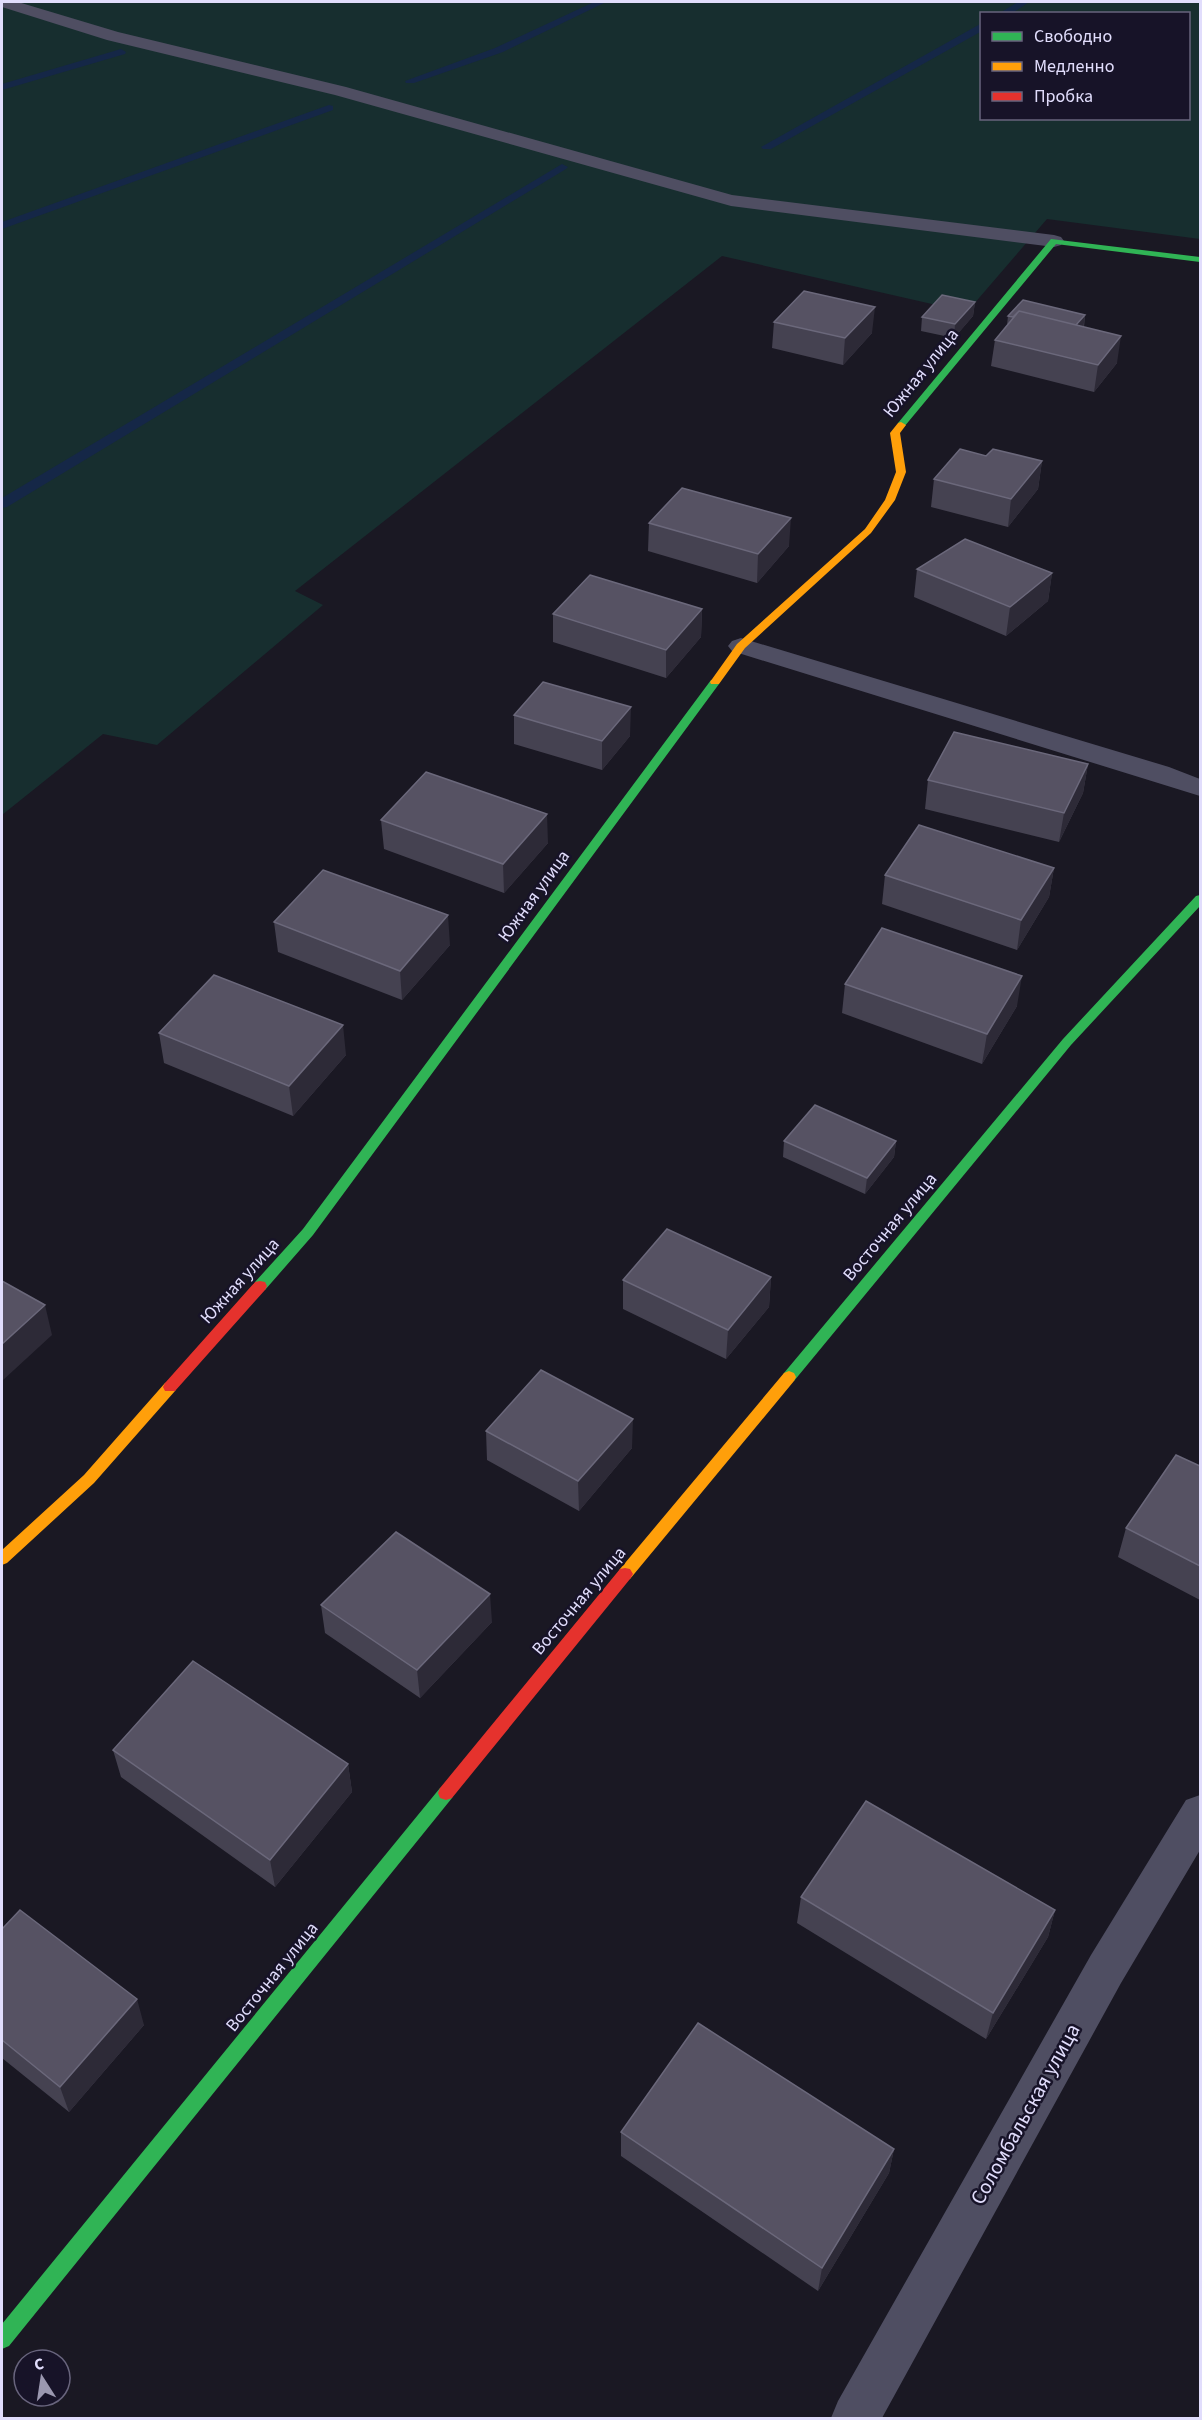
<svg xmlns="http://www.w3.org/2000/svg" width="1202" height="2420" font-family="'Source Sans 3',sans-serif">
<rect width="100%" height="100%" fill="#1a1823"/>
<!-- green -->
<path fill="#172e2f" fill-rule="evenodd" d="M 2,2 L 1200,2 L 1200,239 L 1047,219 L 967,312 L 722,256 L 295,591 L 323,605 L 157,745 L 103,734 L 2,815 ZM 982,14 L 1188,14 L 1188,118 L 982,118 Z"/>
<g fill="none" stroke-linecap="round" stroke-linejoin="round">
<!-- stream -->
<path fill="#152747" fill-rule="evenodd" d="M 594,2 L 606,2 L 503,52 L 414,83 L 406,83 L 405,81 L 495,48 Z
M 1018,2 L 1029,2 L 1011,14 L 998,14 Z
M 982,23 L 982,31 L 771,149 L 763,149 L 761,147 Z
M 121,49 L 126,52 L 125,54 L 2,90 L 2,84 Z
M 329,105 L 333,106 L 333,110 L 2,229 L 2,222 Z
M 562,164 L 568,167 L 566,169 L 7,507 L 2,508 L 2,498 Z"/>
<!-- lane -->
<path fill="#4f4e62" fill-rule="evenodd" d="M 2,2 L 18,2 L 118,32 L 346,87 L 732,195 L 1054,235 L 1061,237 L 1064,241 L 1061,245 L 1054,247 L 731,206 L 335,95 L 107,40 L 2,7 Z"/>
<!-- street -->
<path fill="#4f4e62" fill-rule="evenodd" d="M 741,638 L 1169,767 L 1200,779 L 1200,796 L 732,651 L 728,646 L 732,641 Z
M 1200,1795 L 1200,1850 L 1121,1983 L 882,2418 L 831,2418 L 838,2401 L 1091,1955 L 1186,1800 Z"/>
<!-- fast -->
<path fill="#30b455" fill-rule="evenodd" d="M 1051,239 L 1200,257 L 1200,262 L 1056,244 L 904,427 L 898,427 L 898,423 Z
M 715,679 L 719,680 L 719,684 L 313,1235 L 265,1290 L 255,1290 L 253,1286 L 255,1282 L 303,1229 L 711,680 Z
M 1200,895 L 1200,906 L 1071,1045 L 794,1381 L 784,1381 L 782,1377 L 784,1373 L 1063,1039 L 1196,896 Z
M 446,1786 L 452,1788 L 454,1793 L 452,1798 L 9,2346 L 2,2349 L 2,2324 L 440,1788 Z"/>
<!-- slow -->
<path fill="#ff9f0a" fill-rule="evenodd" d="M 901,422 L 906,425 L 900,433 L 906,472 L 895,500 L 871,533 L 745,648 L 719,684 L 711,684 L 710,682 L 737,644 L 865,529 L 885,500 L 896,472 L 890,433 L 898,423 Z
M 789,1371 L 794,1373 L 796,1377 L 794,1381 L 630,1579 L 625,1580 L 620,1579 L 617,1574 L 620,1569 L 784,1373 Z
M 170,1381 L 175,1383 L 177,1387 L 175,1391 L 94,1483 L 7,1563 L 2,1565 L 2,1550 L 84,1475 L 165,1383 Z"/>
<!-- jam -->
<path fill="#e5322d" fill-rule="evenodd" d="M 260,1281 L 265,1282 L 267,1286 L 265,1290 L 175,1391 L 165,1391 L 163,1387 L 165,1383 L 255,1282 Z
M 625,1568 L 630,1569 L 633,1574 L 630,1579 L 452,1798 L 446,1800 L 440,1798 L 438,1793 L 440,1788 L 620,1569 Z"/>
</g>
<!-- wall -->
<path fill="#454251" d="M 975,302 L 973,316 L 954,338 L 921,331 L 922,317 Z
M 1085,315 L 1084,327 L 1117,363 L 1094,392 L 991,366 L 995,340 L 1007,325 L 1008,316 Z
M 774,322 L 872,333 L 843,365 L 772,348 Z
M 986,456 L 1042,461 L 1038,489 L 1008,527 L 931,507 L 934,479 Z
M 649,523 L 789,546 L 757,583 L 648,551 Z
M 917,569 L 1052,573 L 1048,601 L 1006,636 L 914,597 Z
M 702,609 L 701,637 L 666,678 L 553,642 L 553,614 Z
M 514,715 L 630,736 L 602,770 L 514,744 Z
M 1088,764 L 1083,793 L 1059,842 L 925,809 L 928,780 Z
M 381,820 L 548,843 L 504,893 L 384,849 Z
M 1054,868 L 1049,897 L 1017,950 L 882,904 L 885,875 Z
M 274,922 L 450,945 L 402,1000 L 278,952 Z
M 845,984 L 1017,1006 L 982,1064 L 842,1013 Z
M 159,1033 L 346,1055 L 293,1116 L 164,1063 Z
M 784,1141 L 896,1141 L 894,1157 L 865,1194 L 783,1157 Z
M 771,1277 L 769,1307 L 726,1359 L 623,1309 L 623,1280 Z
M 486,1431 L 632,1448 L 579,1511 L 487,1460 Z
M 1200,1466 L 1200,1600 L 1118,1557 L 1126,1528 Z
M 321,1605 L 492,1622 L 420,1698 L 325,1633 Z
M 113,1750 L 348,1764 L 352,1792 L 275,1887 L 121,1777 Z
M 801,1897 L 1055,1910 L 1048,1937 L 986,2039 L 797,1923 Z
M 2,1929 L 144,2025 L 69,2112 L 2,2058 Z
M 621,2132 L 894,2149 L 889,2173 L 818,2291 L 621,2156 Z"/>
<!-- shaded-wall -->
<path fill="#2d2a37" d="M 975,302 L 973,316 L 954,338 L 955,324 Z
M 875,307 L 872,333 L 843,365 L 845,338 Z
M 1085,315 L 1083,329 L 1070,331 Z
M 1121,336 L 1117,363 L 1094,392 L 1098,365 Z
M 1042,461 L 1038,489 L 1008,527 L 1011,499 Z
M 791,518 L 789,546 L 757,583 L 758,554 Z
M 1052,573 L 1048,601 L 1006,636 L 1010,607 Z
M 702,609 L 701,637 L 666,678 L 666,650 Z
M 631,707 L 630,736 L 602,770 L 602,741 Z
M 1088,764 L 1083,793 L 1059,842 L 1064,813 Z
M 547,814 L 548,843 L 504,893 L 503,864 Z
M 1054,868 L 1049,897 L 1017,950 L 1021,920 Z
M 448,915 L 450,945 L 402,1000 L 400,971 Z
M 1022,976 L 1017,1006 L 982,1064 L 987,1034 Z
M 343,1025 L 346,1055 L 293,1116 L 289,1086 Z
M 896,1141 L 894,1157 L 865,1194 L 867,1178 Z
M 771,1277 L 769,1307 L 726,1359 L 728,1330 Z
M 45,1305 L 52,1335 L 2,1381 L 2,1344 Z
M 633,1419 L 632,1448 L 579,1511 L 578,1481 Z
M 490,1594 L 492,1622 L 420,1698 L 417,1670 Z
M 348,1764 L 352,1792 L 275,1887 L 270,1860 Z
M 1055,1910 L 1048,1937 L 986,2039 L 993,2013 Z
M 137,1999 L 144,2025 L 69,2112 L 60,2087 Z
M 894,2149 L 889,2173 L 818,2291 L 822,2268 Z"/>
<!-- building -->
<path fill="#565263" stroke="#6b687b" stroke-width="1.5" d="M 804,291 L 875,307 L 845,338 L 774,322 Z
M 942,295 L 975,302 L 955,324 L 922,317 Z
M 1023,300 L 1085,315 L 1076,325 L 1019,311 L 1013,317 L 1008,316 Z
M 1019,311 L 1121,336 L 1098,365 L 995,340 Z
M 960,449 L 986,456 L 993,449 L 1042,461 L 1011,499 L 934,479 Z
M 682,488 L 791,518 L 758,554 L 649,523 Z
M 965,539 L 1052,573 L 1010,607 L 917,569 Z
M 590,575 L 702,609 L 666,650 L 553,614 Z
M 543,682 L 631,707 L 602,741 L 514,715 Z
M 954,732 L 1088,764 L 1064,813 L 928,780 Z
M 426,772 L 547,814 L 503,864 L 381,820 Z
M 919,825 L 1054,868 L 1021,920 L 885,875 Z
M 323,870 L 448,915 L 400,971 L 274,922 Z
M 882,928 L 1022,976 L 987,1034 L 845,984 Z
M 214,975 L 343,1025 L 289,1086 L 159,1033 Z
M 815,1105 L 896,1141 L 867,1178 L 784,1141 Z
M 667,1229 L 771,1277 L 728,1330 L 623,1280 Z
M 2,1281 L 45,1305 L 2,1344 Z
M 541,1370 L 633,1419 L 578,1481 L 486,1431 Z
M 1176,1455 L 1200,1466 L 1200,1566 L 1126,1528 Z
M 396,1532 L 490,1594 L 417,1670 L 321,1605 Z
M 193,1661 L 348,1764 L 270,1860 L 113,1750 Z
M 866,1801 L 1055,1910 L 993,2013 L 801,1897 Z
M 20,1910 L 137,1999 L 60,2087 L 2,2040 L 2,1929 Z
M 698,2023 L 894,2149 L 822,2268 L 621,2132 Z"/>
<g text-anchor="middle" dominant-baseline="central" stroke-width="5" stroke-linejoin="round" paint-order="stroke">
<!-- street labels -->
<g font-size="18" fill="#e1ddfc" stroke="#171328">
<text transform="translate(921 373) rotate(-51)">Южная улица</text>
<text transform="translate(534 896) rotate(-54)">Южная улица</text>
<text transform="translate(890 1227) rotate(-50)">Восточная улица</text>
<text transform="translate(240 1281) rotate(-48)">Южная улица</text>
<text transform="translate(579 1601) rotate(-50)">Восточная улица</text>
<text transform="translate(272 1977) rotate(-51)">Восточная улица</text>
</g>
<!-- near-street labels -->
<g font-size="21" fill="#e1ddfc" stroke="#171328">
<text transform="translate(1025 2114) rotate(-61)">Соломбальская улица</text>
</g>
</g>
<!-- border -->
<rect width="1202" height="2420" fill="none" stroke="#e1ddfc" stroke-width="6"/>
<!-- legend -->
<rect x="980" y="12" width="210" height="108" fill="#171328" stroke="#68647d" stroke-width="1.5"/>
<rect x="992" y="32" width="30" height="9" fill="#30b455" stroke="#68647d" stroke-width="1.5"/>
<text x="1034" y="42" font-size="18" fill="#e1ddfc">Свободно</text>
<rect x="992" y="62" width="30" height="9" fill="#ff9f0a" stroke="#68647d" stroke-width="1.5"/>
<text x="1034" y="72" font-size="18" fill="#e1ddfc">Медленно</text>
<rect x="992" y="92" width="30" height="9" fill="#e5322d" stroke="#68647d" stroke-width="1.5"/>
<text x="1034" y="102" font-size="18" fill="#e1ddfc">Пробка</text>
<!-- north arrow -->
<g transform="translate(42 2378) rotate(348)"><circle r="28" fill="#171328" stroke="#68647d" stroke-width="1.5"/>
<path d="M0-4.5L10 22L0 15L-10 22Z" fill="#9b98b0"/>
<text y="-9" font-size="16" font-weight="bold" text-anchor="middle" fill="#e1ddfc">С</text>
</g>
</svg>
